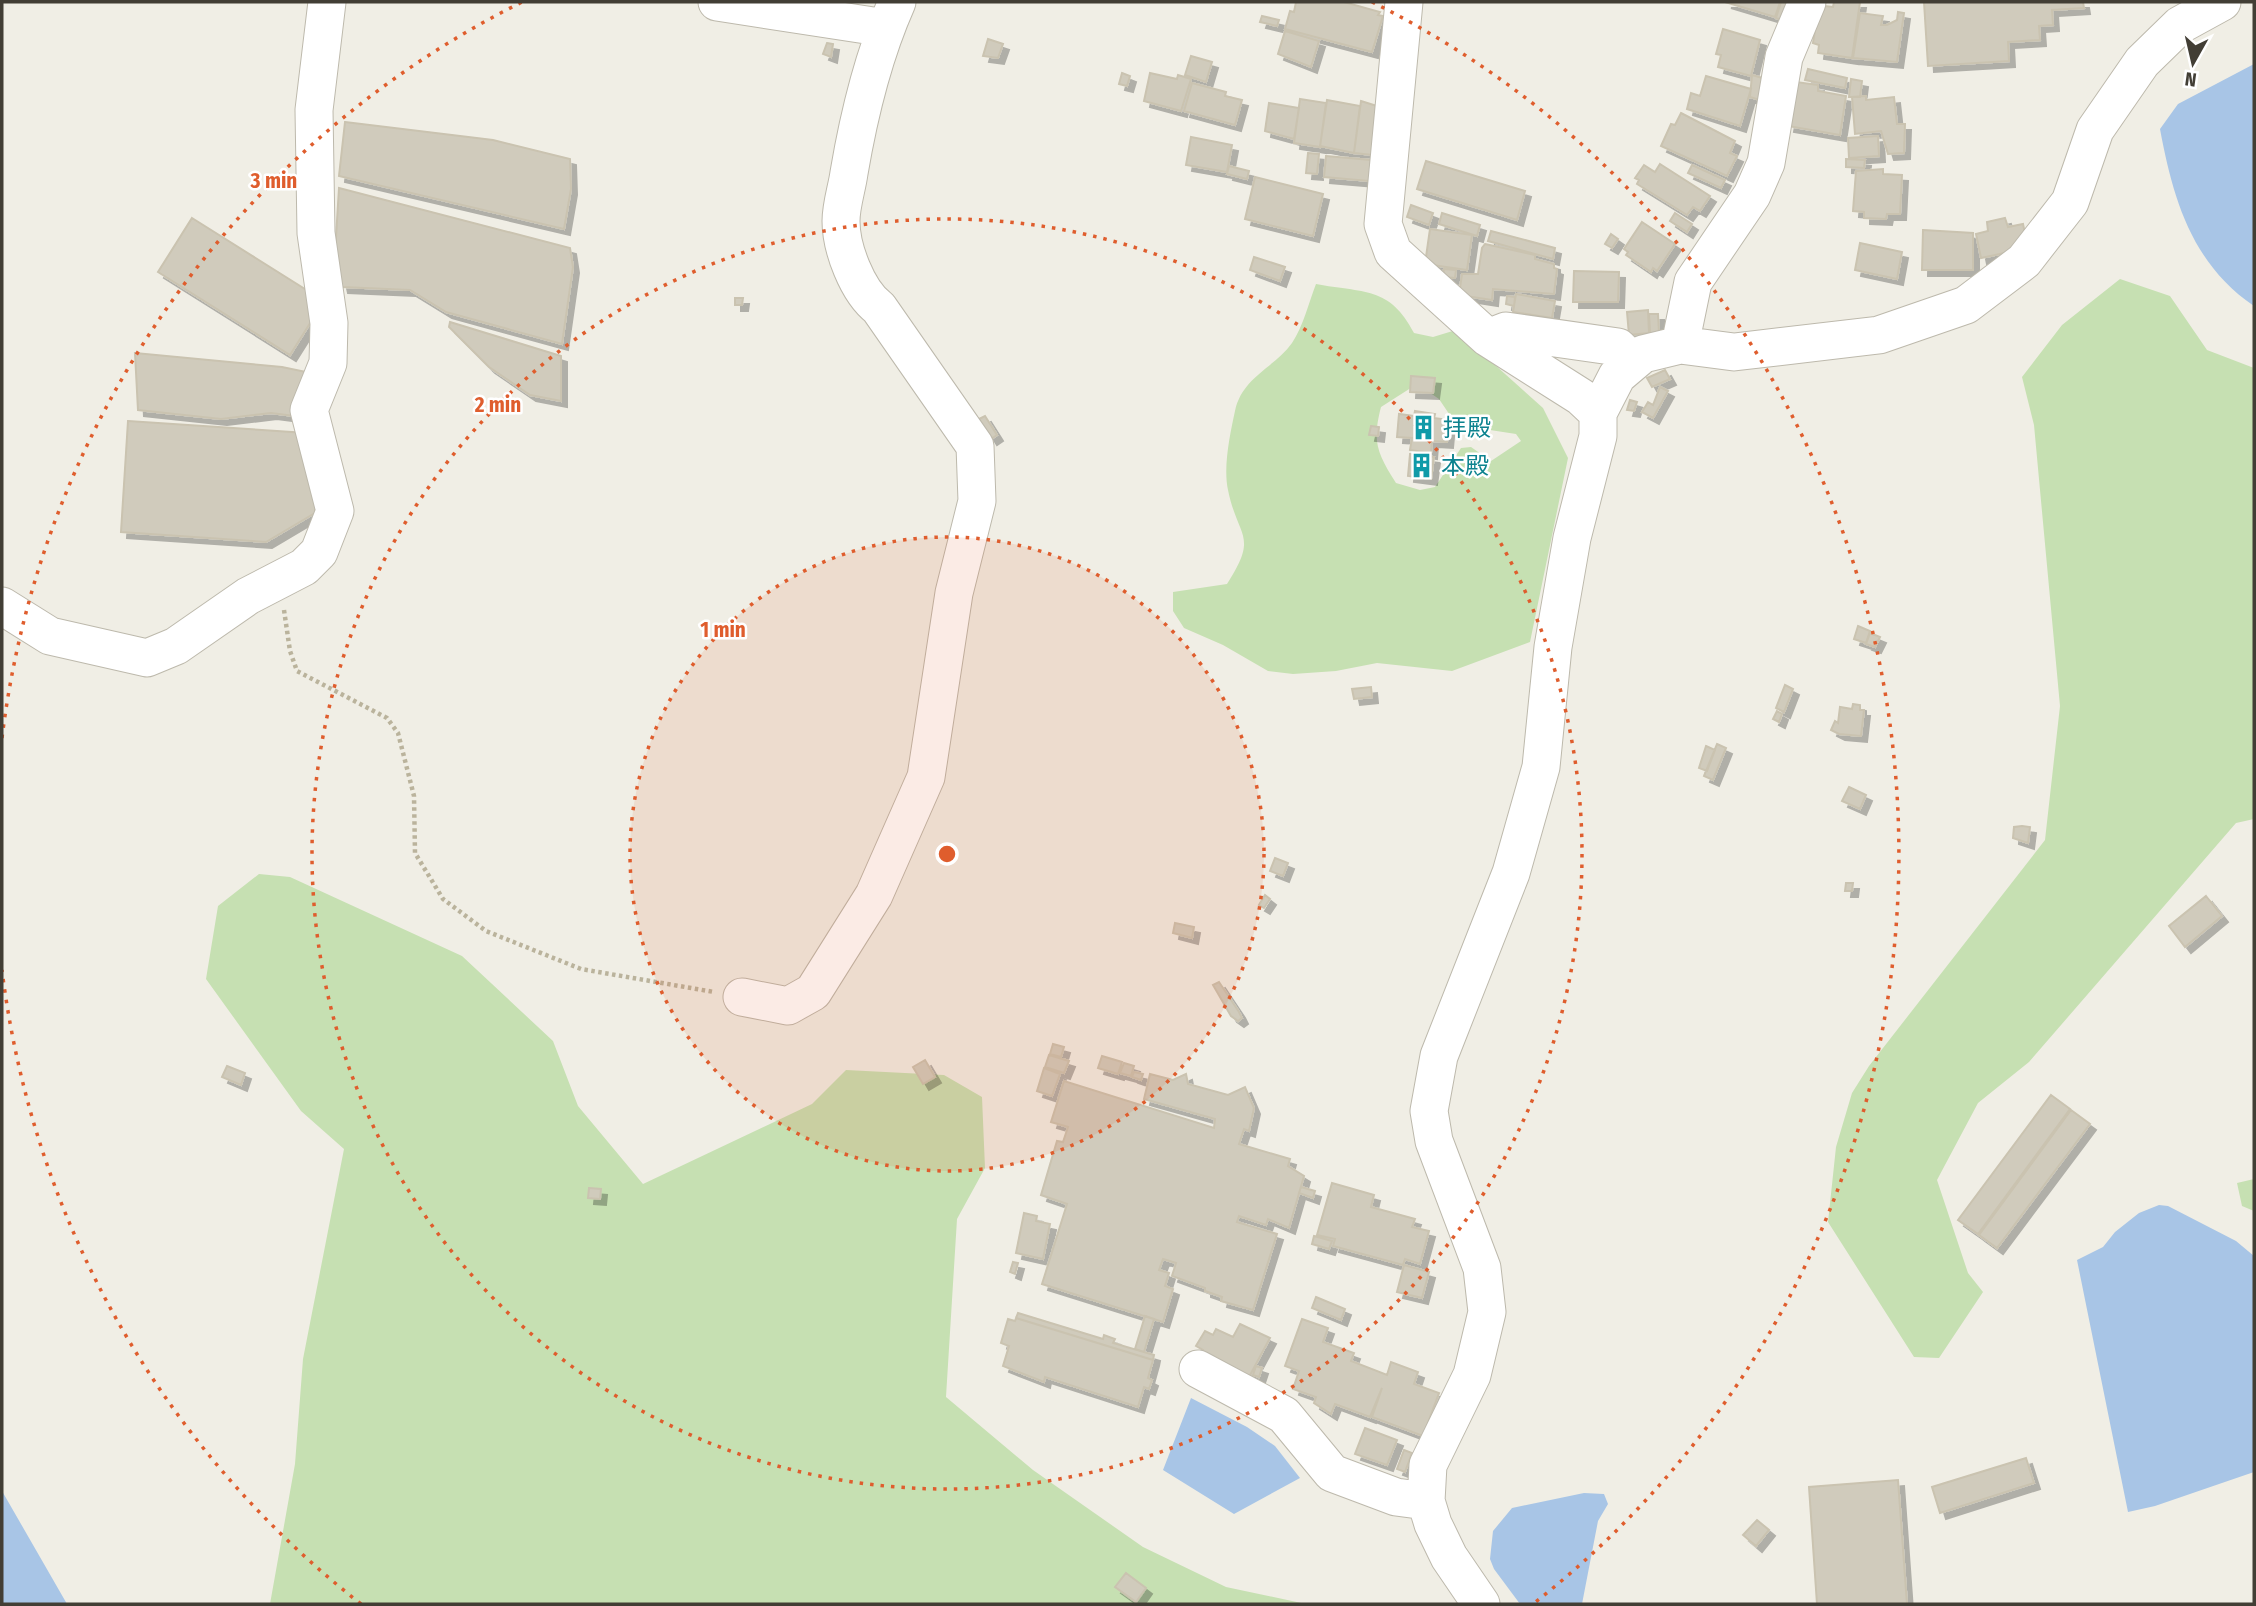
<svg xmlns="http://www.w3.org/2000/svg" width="2256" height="1606" font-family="'Fira Sans Condensed','Noto Sans JP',sans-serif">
<defs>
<filter id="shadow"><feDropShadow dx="6" dy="6" stdDeviation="0" flood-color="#0004"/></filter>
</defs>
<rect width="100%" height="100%" fill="#f0eee5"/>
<!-- green -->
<path fill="#c6e0b2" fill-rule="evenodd" d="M 2120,279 L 2170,296 L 2207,350 L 2254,368 L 2254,819 L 2236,823 L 2029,1062 L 1978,1103 L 1937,1180 L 1968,1273 L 1983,1292 L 1939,1358 L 1914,1357 L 1828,1222 L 1836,1147 L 1852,1093 L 1869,1066 L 2045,840 L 2060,706 L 2034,425 L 2022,377 L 2062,325 Z
M 1316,284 C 1363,293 1390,286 1414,333 L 1433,337 L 1456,330 L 1543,408 L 1568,458 L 1530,642 L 1452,671 L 1377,663 L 1336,671 L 1293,674 L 1268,671 L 1223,645 L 1184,628 L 1173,611 L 1173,592 L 1227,584 C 1259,534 1238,539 1228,490 C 1223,467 1230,434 1235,411 C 1242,377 1274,368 1292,343 C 1303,327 1309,302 1316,284 ZM 1417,384 L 1439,399 L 1462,433 L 1477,428 L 1516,434 L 1521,441 L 1491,461 L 1471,447 L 1461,448 L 1435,487 L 1420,490 L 1396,483 C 1377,453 1372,442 1381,407 Z
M 259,874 L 290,877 L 462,956 L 553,1041 L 578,1106 L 643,1184 L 812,1104 L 846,1070 L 944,1075 L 982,1097 L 985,1168 L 957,1219 L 946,1397 L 1033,1470 L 1143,1547 L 1226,1587 L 1306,1604 L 270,1604 L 295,1464 L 303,1359 L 344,1149 L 301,1111 L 206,979 L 218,906 Z
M 2254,1179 L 2254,1211 L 2242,1206 L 2237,1183 Z"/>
<!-- water -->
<path fill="#a8c5e6" d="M 2254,64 L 2254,306 C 2192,264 2173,199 2160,129 L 2178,104 Z
M 2159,1205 L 2168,1206 L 2236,1241 L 2254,1256 L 2254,1472 L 2155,1506 L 2128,1512 L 2077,1260 L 2103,1247 L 2115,1232 L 2139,1213 Z
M 1191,1398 L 1247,1427 L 1275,1446 L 1300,1478 L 1234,1514 L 1163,1470 Z
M 2,1491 L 67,1604 L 2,1604 Z
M 1584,1493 L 1604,1494 L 1608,1504 L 1598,1521 L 1582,1604 L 1520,1604 L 1494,1569 L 1490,1559 L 1493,1531 L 1512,1508 Z"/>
<!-- building -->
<path fill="#d0cbbc" stroke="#cac3b0" stroke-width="2" filter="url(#shadow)" d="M 1296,2 L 1344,2 L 1380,12 L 1378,15 L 1383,16 L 1372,52 L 1285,29 L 1290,11 L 1294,12 Z
M 1725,2 L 1780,2 L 1775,17 Z
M 1781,2 L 1791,2 L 1785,21 L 1776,18 Z
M 1834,2 L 1860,2 L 1852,58 L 1818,53 L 1819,45 L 1813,43 L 1818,10 L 1824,10 L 1825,6 L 1833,7 Z
M 1924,2 L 2083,2 L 2084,8 L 2052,10 L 2053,25 L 2039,26 L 2040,40 L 2008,42 L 2009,61 L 1928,66 Z
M 1898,12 L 1904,13 L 1897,62 L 1853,58 L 1860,13 L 1883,16 L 1881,25 L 1887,25 L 1897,20 Z
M 1262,16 L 1279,20 L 1277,26 L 1260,22 Z
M 1723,29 L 1760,40 L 1751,76 L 1718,67 L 1721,55 L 1716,54 Z
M 1285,31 L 1319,41 L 1311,67 L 1278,54 Z
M 988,39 L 1003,44 L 998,58 L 983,56 Z
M 827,43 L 833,44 L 831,57 L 823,54 Z
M 1191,56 L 1212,62 L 1206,82 L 1185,75 Z
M 1808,69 L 1847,78 L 1845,88 L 1805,80 Z
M 1122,73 L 1130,76 L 1127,86 L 1119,84 Z
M 1150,73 L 1177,79 L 1178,75 L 1191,79 L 1181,111 L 1144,101 Z
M 1752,75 L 1766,79 L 1760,100 L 1750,97 Z
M 1706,76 L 1751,89 L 1740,126 L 1687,109 L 1691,93 L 1700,96 Z
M 1851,79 L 1862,81 L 1860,97 L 1849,97 Z
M 1796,82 L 1818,85 L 1818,91 L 1846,96 L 1840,135 L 1788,126 Z
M 1192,83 L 1226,92 L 1225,96 L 1242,100 L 1235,125 L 1184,111 Z
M 1866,96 L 1866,100 L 1894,97 L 1897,124 L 1905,124 L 1904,153 L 1888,154 L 1881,131 L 1855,134 L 1852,97 Z
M 1300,99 L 1326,103 L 1320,147 L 1294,143 Z
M 1327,100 L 1360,106 L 1354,153 L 1320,146 Z
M 1361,101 L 1380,107 L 1373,155 L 1354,153 Z
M 1269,103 L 1299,108 L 1294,139 L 1265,131 Z
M 1681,113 L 1735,141 L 1730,153 L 1737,156 L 1727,176 L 1661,146 L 1671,124 L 1675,125 Z
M 345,122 L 493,140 L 570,159 L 571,189 L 564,229 L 339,176 Z
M 1878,136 L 1879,156 L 1849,158 L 1848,138 Z
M 1191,137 L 1232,145 L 1227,172 L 1186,165 Z
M 1308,153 L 1319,154 L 1317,174 L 1306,173 Z
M 1326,156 L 1371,160 L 1369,181 L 1324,177 Z
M 1846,159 L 1865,160 L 1864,168 L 1846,167 Z
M 1426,161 L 1525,191 L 1517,220 L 1417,189 Z
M 1660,164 L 1710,196 L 1700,211 L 1693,207 L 1687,215 L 1637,184 L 1639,180 L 1635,178 L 1644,165 L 1655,172 Z
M 1692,165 L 1725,180 L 1721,188 L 1688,173 Z
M 1229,166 L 1249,171 L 1247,179 L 1227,174 Z
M 1883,169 L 1883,174 L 1902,175 L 1900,214 L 1887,214 L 1886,219 L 1864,218 L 1864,212 L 1853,211 L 1856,171 Z
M 1255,177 L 1323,194 L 1313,236 L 1245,219 Z
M 339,188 L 570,248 L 573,267 L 562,344 L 446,312 L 410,290 L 342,287 L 335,254 Z
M 1411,205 L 1433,213 L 1429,225 L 1407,217 Z
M 1442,213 L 1480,225 L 1477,236 L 1439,224 Z
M 1675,213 L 1692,224 L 1687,232 L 1670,221 Z
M 192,218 L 324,301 L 290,355 L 158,272 Z
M 2005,218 L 2008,227 L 2023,224 L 2028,248 L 1981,258 L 1976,234 L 1988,231 L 1987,222 Z
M 1642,222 L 1675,244 L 1657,271 L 1653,268 L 1651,272 L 1626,255 L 1628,252 L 1624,249 Z
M 1430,229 L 1472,235 L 1467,270 L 1425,264 Z
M 1923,230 L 1973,233 L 1973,270 L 1922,270 Z
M 1491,231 L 1555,248 L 1553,259 L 1488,241 Z
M 1611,234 L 1618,239 L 1612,248 L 1605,244 Z
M 1860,243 L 1902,252 L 1897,279 L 1855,270 Z
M 1485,244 L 1535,255 L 1535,259 L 1554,264 L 1554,268 L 1557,269 L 1554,294 L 1493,289 L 1492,300 L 1459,295 L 1462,274 L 1478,274 L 1482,248 Z
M 1254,257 L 1285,267 L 1280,281 L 1250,270 Z
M 1444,269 L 1456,270 L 1455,278 L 1443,277 Z
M 1574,271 L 1619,272 L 1618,302 L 1573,302 Z
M 1516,294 L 1555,301 L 1552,318 L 1513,312 Z
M 1507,296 L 1515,297 L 1514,306 L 1506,304 Z
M 735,298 L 743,298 L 742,305 L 735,305 Z
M 1648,310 L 1649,333 L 1629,335 L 1627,312 Z
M 1649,314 L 1658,314 L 1659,333 L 1650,333 Z
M 450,322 L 561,356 L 561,401 L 530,395 L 489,367 L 449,327 Z
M 135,353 L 282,367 L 311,373 L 310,418 L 271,413 L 221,419 L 138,410 Z
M 1665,370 L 1670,379 L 1652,387 L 1647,378 Z
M 1411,376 L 1435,378 L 1433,393 L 1410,392 Z
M 1660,387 L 1668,391 L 1653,418 L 1642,412 L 1648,402 L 1653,405 Z
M 1630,400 L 1637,402 L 1634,411 L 1627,410 Z
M 1415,411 L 1435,414 L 1434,418 L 1449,420 L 1447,442 L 1432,441 L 1431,453 L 1410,450 L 1412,438 L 1397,437 L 1399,414 L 1414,416 Z
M 985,416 L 997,435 L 991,439 L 979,419 Z
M 128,421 L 321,434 L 315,513 L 266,542 L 121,532 Z
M 1371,426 L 1379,427 L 1378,436 L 1369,435 Z
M 1410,454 L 1434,457 L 1431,479 L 1408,476 Z
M 1858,626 L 1870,631 L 1866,643 L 1854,639 Z
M 1870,633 L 1880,637 L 1875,647 L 1866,644 Z
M 1785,685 L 1793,689 L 1784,712 L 1776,708 Z
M 1371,687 L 1372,697 L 1354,699 L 1352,689 Z
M 1853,704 L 1860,705 L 1860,710 L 1864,710 L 1861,736 L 1839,734 L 1831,730 L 1835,721 L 1838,723 L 1840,707 L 1852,709 Z
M 1777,711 L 1782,714 L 1779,722 L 1773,719 Z
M 1717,744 L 1726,748 L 1713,780 L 1704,776 Z
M 1706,746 L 1715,750 L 1707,771 L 1699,768 Z
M 1849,787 L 1866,795 L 1860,809 L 1842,801 Z
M 2022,826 L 2030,827 L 2028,843 L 2013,838 L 2014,827 Z
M 1275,858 L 1288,863 L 1283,876 L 1270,871 Z
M 1846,883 L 1853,883 L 1852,891 L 1845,891 Z
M 1265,895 L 1270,899 L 1264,908 L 1259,905 Z
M 2206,896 L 2222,916 L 2185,947 L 2169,926 Z
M 1175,923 L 1194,927 L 1192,938 L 1173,933 Z
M 1219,982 L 1239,1012 L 1242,1018 L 1238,1021 L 1231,1016 L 1213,985 Z
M 1053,1044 L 1064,1047 L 1061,1057 L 1050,1054 Z
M 1049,1055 L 1069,1061 L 1064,1073 L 1045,1067 Z
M 1102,1056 L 1122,1062 L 1118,1074 L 1098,1068 Z
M 925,1060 L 935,1077 L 923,1084 L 913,1067 Z
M 1124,1063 L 1134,1066 L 1131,1076 L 1120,1073 Z
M 227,1066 L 245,1073 L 241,1085 L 222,1077 Z
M 1044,1068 L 1060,1074 L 1052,1096 L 1037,1091 Z
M 1134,1072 L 1143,1074 L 1141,1080 L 1132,1077 Z
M 1150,1074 L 1173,1080 L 1186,1074 L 1188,1084 L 1228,1095 L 1245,1087 L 1254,1108 L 1249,1131 L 1244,1129 L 1239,1144 L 1290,1159 L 1288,1166 L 1304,1176 L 1289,1228 L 1268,1219 L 1266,1225 L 1239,1216 L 1237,1222 L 1277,1234 L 1253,1310 L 1221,1301 L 1222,1297 L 1205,1291 L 1205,1288 L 1172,1276 L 1176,1263 L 1163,1259 L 1159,1270 L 1169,1273 L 1165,1286 L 1173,1289 L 1163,1322 L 1042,1284 L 1067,1204 L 1041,1195 L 1057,1141 L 1063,1142 L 1068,1127 L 1051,1122 L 1064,1081 L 1214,1128 L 1215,1119 L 1144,1099 Z
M 2051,1095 L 2070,1109 L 1978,1234 L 1958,1220 Z
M 2071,1110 L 2090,1124 L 1997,1248 L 1979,1235 Z
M 1332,1183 L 1374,1195 L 1371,1207 L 1415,1219 L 1412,1227 L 1429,1231 L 1420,1264 L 1405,1259 L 1403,1265 L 1333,1246 L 1335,1239 L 1317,1235 Z
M 1301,1187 L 1315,1191 L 1313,1198 L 1299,1193 Z
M 589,1188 L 601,1189 L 600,1199 L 588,1198 Z
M 1024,1213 L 1037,1216 L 1036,1221 L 1050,1224 L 1043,1259 L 1016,1253 Z
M 1314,1236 L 1332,1241 L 1329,1249 L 1312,1244 Z
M 1013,1262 L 1018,1263 L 1015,1274 L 1010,1272 Z
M 1404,1265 L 1429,1272 L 1422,1298 L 1397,1292 Z
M 1316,1297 L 1345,1309 L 1341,1320 L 1312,1308 Z
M 1018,1313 L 1103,1339 L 1104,1335 L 1115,1339 L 1113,1343 L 1154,1355 L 1153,1360 L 1016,1318 Z
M 1145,1316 L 1154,1319 L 1144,1352 L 1135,1349 Z
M 1016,1318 L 1153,1360 L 1148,1378 L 1152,1380 L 1149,1389 L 1144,1387 L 1138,1407 L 1045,1377 L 1044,1382 L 1003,1366 L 1009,1346 L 1001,1343 L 1008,1319 L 1015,1321 Z
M 1302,1319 L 1328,1328 L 1323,1342 L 1354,1353 L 1351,1361 L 1387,1375 L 1391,1362 L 1418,1372 L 1414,1384 L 1439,1393 L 1423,1436 L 1372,1417 L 1382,1388 L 1370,1417 L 1335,1404 L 1331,1414 L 1314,1403 L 1316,1397 L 1293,1389 L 1299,1371 L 1285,1366 Z
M 1240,1324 L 1270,1338 L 1249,1377 L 1202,1353 L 1203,1350 L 1196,1346 L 1205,1331 L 1213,1335 L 1216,1329 L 1233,1337 Z
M 1256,1366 L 1262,1368 L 1259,1377 L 1253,1375 Z
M 1365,1428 L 1397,1440 L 1387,1465 L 1355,1454 Z
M 1404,1450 L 1412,1453 L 1405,1472 L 1397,1469 Z
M 2026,1458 L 2034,1483 L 1940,1513 L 1932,1487 Z
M 1898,1480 L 1907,1604 L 1817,1604 L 1809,1487 Z
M 1757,1520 L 1769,1530 L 1756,1546 L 1743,1535 Z
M 1126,1573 L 1146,1588 L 1136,1602 L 1115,1587 Z"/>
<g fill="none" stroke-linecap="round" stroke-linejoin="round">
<defs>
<path id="minor" d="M 717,2 L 886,28
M 1404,2 L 1383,224 L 1393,252 L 1488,338 L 1581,397 L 1598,413
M 1488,338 L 1506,331 L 1618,347 L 1633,362
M 1680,345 L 1693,282 L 1752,195 L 1766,163 L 1784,57 L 1807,2
M 2,606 L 50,636 L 147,658 L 176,646 L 248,596 L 304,567 L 319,552 L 335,511 L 309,410 L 328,363 L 329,323 L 316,233 L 314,110 L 327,2
M 742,997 L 788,1006 L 813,992 L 874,895 L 926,777 L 954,593 L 977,501 L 975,446 L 879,308 C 857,291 841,248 841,221 C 841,205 847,188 849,173 C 859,114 873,56 897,2
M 1198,1369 L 1284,1415 L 1332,1473 L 1396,1497 L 1426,1501
M 1481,1604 L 1449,1557 L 1433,1524 L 1426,1501 L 1428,1465 L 1472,1375 L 1487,1312 L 1482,1268 L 1434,1141 L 1429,1111 L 1439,1056 L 1511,873 L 1541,767 L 1553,647 L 1572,538 L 1598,436 L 1598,413 L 1617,376 L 1643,354 L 1680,345 L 1734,352 L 1879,335 L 1966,305 L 2024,261 L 2070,202 L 2095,130 L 2142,62 L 2180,25 L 2222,2"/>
</defs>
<!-- minor casing -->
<use href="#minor" stroke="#bdb9ac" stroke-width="39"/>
<!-- path -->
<path stroke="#bab39c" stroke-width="4.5" stroke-dasharray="3.5 3.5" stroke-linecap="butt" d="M 284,610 L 290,651 L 297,671 L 387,718 L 398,733 L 414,796 L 415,853 L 443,899 L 486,931 L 581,969 L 714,992"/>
<!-- minor -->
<use href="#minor" stroke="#fff" stroke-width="37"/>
</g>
<!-- distance rings -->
<circle cx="947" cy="854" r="317" fill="#df5d2d" fill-opacity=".12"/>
<g fill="none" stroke="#df5d2d" stroke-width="3.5" stroke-dasharray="3.5 7">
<circle cx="947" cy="854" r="317"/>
<circle cx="947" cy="854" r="635"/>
<path d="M361 1604A952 952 0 0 1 2 970M2 738A952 952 0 0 1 522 2M1372 2A952 952 0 0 1 1533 1604"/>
</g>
<!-- icons -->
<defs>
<symbol id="building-bare" viewBox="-9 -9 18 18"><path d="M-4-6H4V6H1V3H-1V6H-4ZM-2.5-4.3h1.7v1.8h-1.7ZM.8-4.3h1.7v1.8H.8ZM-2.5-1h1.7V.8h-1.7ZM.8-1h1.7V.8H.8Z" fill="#0f9aa8" stroke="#fff" stroke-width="2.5" paint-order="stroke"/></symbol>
</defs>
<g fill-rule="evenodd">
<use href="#building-bare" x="1406" y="410" width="35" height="35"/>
<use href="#building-bare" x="1404" y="448" width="35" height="35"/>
</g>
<g text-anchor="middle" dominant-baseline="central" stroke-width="5" stroke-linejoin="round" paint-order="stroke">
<!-- culture labels -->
<g font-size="24" fill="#0d838f" stroke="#fff" text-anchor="start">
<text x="1443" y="428">拝殿</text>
<text x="1441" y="466">本殿</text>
</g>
</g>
<circle cx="947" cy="854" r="10" fill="#df5d2d" stroke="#fff" stroke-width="3.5"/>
<g font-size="21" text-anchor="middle" font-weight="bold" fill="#df5d2d" stroke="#fff" stroke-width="5" stroke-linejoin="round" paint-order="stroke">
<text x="274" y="188">3 min</text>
<text x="498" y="412">2 min</text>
<text x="723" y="637">1 min</text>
</g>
<!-- border -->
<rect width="2256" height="1606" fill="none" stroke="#423e35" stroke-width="7"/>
<!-- north arrow -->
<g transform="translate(2193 63) rotate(188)" stroke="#ffffff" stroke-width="5" paint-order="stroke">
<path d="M0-5L12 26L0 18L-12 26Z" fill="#423e35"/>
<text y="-10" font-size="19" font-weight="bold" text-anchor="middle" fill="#423e35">N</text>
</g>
</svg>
